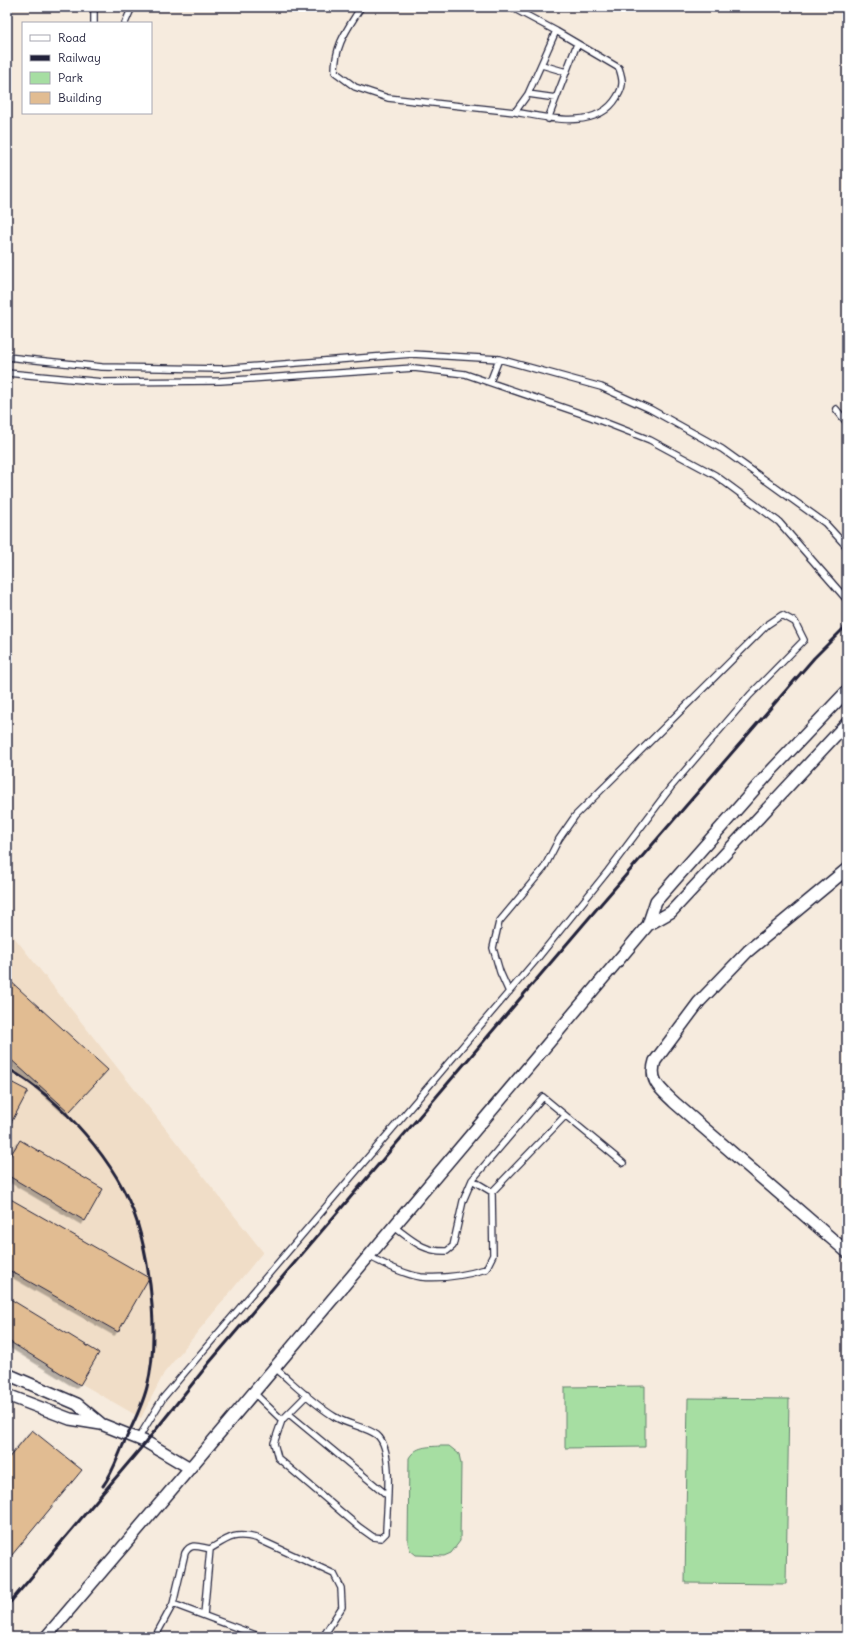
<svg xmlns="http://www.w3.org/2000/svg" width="854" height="1644" font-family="Delius,sans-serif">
<defs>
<filter id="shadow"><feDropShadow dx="-3.5" dy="3.5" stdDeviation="0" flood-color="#0004"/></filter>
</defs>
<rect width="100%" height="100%" fill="#f6ebde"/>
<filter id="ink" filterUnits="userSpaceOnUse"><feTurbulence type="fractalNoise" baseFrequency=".025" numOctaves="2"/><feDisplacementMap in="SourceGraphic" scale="8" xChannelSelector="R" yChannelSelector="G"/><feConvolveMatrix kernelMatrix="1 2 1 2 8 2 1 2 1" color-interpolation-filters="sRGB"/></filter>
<g filter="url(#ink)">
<!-- built -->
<path fill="#f0ddc7" d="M 7,928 L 263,1252 L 164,1373 L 141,1418 L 7,1341 Z"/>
<!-- green -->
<path fill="#a6dea2" stroke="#64806e" d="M 645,1386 L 645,1447 L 565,1448 L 565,1387 Z
M 688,1398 L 789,1399 L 786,1584 L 685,1583 Z
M 440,1446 L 449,1446 L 459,1454 L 461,1464 L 460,1541 L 451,1553 L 444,1556 L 416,1555 L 410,1550 L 408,1543 L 409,1458 C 416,1446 427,1447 440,1446 Z"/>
<!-- building -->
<path fill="#e1bc92" stroke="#22223b" filter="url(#shadow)" d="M 7,978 L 108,1070 L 69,1112 L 7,1056 Z
M 7,1080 L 28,1091 L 11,1123 L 7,1120 Z
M 20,1140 L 103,1189 L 85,1221 L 7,1175 L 7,1161 Z
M 7,1197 L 149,1278 L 118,1332 L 7,1269 Z
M 7,1297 L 99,1353 L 80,1385 L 7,1340 Z
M 32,1430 L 82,1470 L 7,1561 L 7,1460 Z"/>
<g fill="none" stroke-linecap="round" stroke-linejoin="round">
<defs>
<path id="service" d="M 94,7 L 94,23
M 361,7 C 347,30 335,44 335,72 L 355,87 L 388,98 L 515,112 L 528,94 L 556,31 L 511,7
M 125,23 L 132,7
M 542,65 L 566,72
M 528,94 L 556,98
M 515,112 C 548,118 597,131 617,97 C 624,86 623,80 619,68 L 556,31
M 548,119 L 577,44
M 7,357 L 102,367 L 221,369 L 412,354 L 499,359 L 601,387 L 650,409 L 722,449 L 825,523 L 847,547
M 7,373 L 103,382 L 220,381 L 414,368 L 465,374 L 591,417 L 650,440 L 715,475 L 779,522 L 847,600
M 490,382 L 499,359
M 836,409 L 847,423
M 472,1180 L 543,1097 L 623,1163
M 492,1192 L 565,1116
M 368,1256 C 385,1264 402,1274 421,1277 C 442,1279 466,1275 486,1269 L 493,1255 L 492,1192 L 472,1180 L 463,1201 L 453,1246 L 447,1251 C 423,1252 412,1240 393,1226
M 253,1392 L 282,1420 L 274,1443 L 278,1458 L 359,1527 L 373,1537 L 381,1538 L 386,1533 C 386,1511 395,1450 377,1435 C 364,1426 348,1425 335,1417 C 313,1404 294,1384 274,1367
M 289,1414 L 387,1495
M 282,1420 L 307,1395
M 138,1439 L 163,1398 L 537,959 L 608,871 L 671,787 L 712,739 L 750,695 L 804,640 L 795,622 L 782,615 L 767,625 L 575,816 L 559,839 L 544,868 L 499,922 L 493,948 L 500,972 L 509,992
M 173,1604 L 261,1637
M 204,1615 L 210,1549
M 155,1637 L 173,1604 L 185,1553 C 191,1542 199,1547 210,1549 C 228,1538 234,1532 256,1538 L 334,1574 L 341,1588 L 342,1607 L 323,1637"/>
<path id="minor" d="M 847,869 L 748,951 L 699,1002 L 655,1061 C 648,1082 662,1090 675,1103 L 847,1252
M 648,925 L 656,901 L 769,773 L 847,691
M 7,1374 L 77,1404 L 100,1423
M 7,1395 L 70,1419 L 101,1424 L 146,1442 L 190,1468 L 648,925 L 671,912 L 847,723
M 46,1637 L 190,1468"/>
</defs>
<!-- service casing -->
<use href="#service" stroke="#22223b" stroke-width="8"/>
<!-- minor casing -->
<use href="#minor" stroke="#22223b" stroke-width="14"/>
<!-- service -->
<use href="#service" stroke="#fff" stroke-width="5.5"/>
<!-- minor -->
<use href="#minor" stroke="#fff" stroke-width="11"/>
<!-- rail -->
<path stroke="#22223b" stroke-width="3" d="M 7,1068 C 61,1099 118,1162 137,1222 C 145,1248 150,1278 152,1305 C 154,1332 154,1360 147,1387 C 142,1407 132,1426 123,1445 C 117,1459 112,1474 103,1486
M 7,1606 L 146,1442 L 209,1363 L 594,912 L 814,658 L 847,625"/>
</g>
</g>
<!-- margin -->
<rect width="854" height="1644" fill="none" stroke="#fff" stroke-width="24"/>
<rect x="12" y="12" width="830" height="1620" fill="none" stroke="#22223b" stroke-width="1.5" filter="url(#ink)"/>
<!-- legend -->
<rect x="22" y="22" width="130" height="92" fill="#ffffff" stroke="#a7a7b1"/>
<rect x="30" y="35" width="20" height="6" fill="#ffffff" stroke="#a7a7b1"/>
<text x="58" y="42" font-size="12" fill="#22223b">Road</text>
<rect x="30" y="55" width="20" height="6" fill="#22223b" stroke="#a7a7b1"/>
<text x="58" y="62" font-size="12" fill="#22223b">Railway</text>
<rect x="30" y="72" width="20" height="12" fill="#a6dea2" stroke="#a7a7b1"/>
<text x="58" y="82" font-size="12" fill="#22223b">Park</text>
<rect x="30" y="92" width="20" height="12" fill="#e1bc92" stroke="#a7a7b1"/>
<text x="58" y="102" font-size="12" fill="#22223b">Building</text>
</svg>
